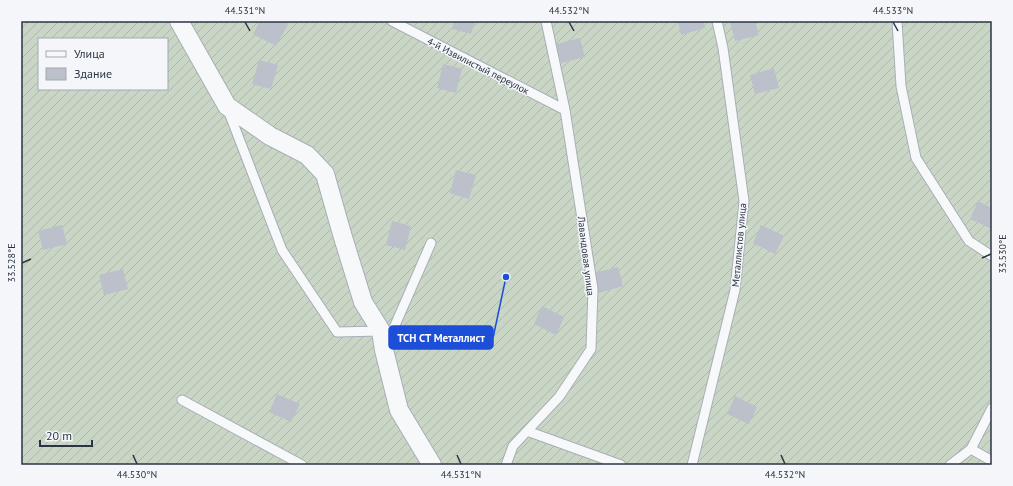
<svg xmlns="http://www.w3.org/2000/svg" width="1013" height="486" font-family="'PT Sans',sans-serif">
<defs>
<pattern id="garden-furrows" width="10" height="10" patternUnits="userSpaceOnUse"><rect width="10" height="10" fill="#c9d6c5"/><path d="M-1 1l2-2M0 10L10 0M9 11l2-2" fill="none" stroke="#adb8ab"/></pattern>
</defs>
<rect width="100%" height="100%" fill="#e4e7ec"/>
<!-- garden -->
<path fill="url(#garden-furrows)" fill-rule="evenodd" d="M 21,21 L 992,21 L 992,465 L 21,465 ZM 39,39 L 167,39 L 167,89 L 39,89 Z"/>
<!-- building -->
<path fill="#bbc0ca" d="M 260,21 L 286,21 L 289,23 L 276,46 L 253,34 Z
M 454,21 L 475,21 L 471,34 L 452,29 Z
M 678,21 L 703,21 L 705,28 L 681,35 Z
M 735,21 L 755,21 L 759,35 L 735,41 L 730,22 Z
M 580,38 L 585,57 L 561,63 L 556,44 Z
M 259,60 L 278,65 L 271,89 L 252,84 Z
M 443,64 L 462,69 L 456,93 L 437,88 Z
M 774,68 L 779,88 L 755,94 L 750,75 Z
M 456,170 L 476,175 L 469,199 L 450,193 Z
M 978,201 L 992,208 L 992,229 L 970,219 Z
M 392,221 L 411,226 L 405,250 L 386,245 Z
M 62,225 L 67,244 L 43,250 L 38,231 Z
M 761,225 L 784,236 L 775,254 L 753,243 Z
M 618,267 L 623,286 L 599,293 L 594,273 Z
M 123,269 L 128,289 L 104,295 L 99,275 Z
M 542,306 L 564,317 L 556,335 L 534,324 Z
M 277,394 L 300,404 L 291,422 L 269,412 Z
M 735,396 L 757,407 L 749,424 L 727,414 Z"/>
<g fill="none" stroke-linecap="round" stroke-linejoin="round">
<defs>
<path id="service" d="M 392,21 L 565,110
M 897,21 L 901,86 L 916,158 L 969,241 L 992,256
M 228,110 L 282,250 L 337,332 L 381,331
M 386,346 L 431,243
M 182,400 L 302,465
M 527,431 L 621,465
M 971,449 L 992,461
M 506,465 L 513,446 L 559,397 L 591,349 L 593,289 L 565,110 L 546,21
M 692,465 L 735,290 L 744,201 L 723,48 L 717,21
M 950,465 L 971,449 L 992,408"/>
<path id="minor" d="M 179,21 L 227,106 L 270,136 L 307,155 L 325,174 L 342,234 L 363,302 L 381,331 L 384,350 L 399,410 L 432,465"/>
</defs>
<!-- service casing -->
<use href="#service" stroke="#a9aeb7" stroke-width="11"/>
<!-- minor casing -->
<use href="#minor" stroke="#a9aeb7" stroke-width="20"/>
<!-- service -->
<use href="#service" stroke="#f7f8fa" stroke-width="9"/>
<!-- minor -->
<use href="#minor" stroke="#f7f8fa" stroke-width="18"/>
</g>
<!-- ticks -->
<path fill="none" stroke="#2b3445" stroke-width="1.5" d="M 245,22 L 250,31M 569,22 L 574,31M 893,22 L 898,31M 982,258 L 991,254M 22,263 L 31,259M 133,455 L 137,464M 457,455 L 461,464M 781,455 L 785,464"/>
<g text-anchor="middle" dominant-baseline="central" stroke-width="3" stroke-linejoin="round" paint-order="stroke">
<!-- street labels -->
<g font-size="10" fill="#2b3445" stroke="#f4f6f9">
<text transform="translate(478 66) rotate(27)">4-й Извилистый переулок</text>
<text transform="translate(739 245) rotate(-85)">Металлистов улица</text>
<text transform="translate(586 256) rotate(83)">Лавандовая улица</text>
</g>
</g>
<!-- callouts -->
<path fill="none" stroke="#1d4ed8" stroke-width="1.5" d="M506 277L493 338"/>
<circle fill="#1d4ed8" stroke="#f4f6f9" stroke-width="1.5" cx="506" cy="277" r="4"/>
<rect fill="#1d4ed8" stroke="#1d4ed8" stroke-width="1.5" x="389" y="326" width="104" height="23" rx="4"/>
<g font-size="11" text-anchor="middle" font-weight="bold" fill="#fff">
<text x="441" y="342">ТСН СТ Металлист</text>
</g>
<!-- border -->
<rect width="1013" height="486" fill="none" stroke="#f4f6f9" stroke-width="44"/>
<!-- legend -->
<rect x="38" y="38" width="130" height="52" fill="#f4f6f9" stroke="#a4a8b1"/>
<rect x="46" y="51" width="20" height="6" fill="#f7f8fa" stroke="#a4a8b1"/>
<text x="74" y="58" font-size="12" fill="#2b3445">Улица</text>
<rect x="46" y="68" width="20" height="12" fill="#bbc0ca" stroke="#a4a8b1"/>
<text x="74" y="78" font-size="12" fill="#2b3445">Здание</text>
<!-- scale -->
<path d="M40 440v6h52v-6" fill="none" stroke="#2b3445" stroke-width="2"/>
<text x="46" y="440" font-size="12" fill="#2b3445" stroke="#f4f6f9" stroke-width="3" paint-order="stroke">20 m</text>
<rect x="22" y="22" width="969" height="442" fill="none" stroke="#2b3445" stroke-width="1.5"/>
<g font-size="10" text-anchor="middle" fill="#2b3445">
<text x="245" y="14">44.531°N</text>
<text x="569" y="14">44.532°N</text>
<text x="893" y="14">44.533°N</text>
<text transform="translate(1002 254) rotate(-90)" y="4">33.530°E</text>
<text transform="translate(11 263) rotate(-90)" y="4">33.528°E</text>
<text x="137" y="478">44.530°N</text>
<text x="461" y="478">44.531°N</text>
<text x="785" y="478">44.532°N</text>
</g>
</svg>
